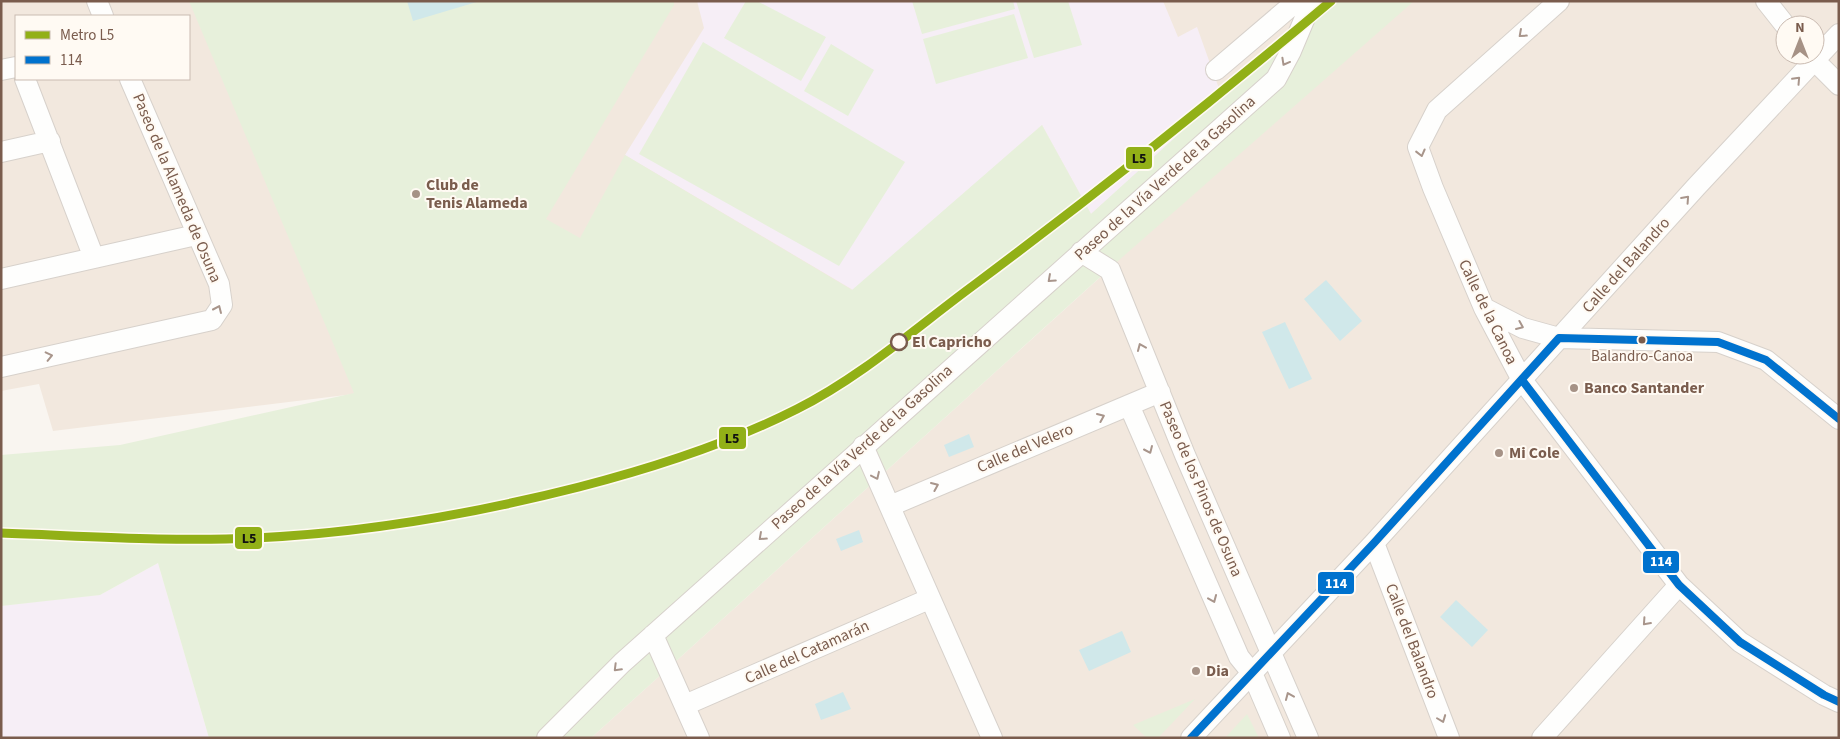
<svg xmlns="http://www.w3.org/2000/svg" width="1840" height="739" font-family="'Source Sans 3',sans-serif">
<rect width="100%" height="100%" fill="#f9f5f0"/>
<!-- residential -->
<path fill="#f2e8de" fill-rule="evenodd" d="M 1,1 L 1839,1 L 1839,738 L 591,738 L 1117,262 L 1042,125 L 853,290 L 580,238 L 354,394 L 53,431 L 39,384 L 1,391 ZM 16,16 L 189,16 L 189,79 L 16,79 ZM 1785,25 L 1815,25 L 1815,55 L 1785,55 Z"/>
<!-- education -->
<path fill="#f6eef6" d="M 697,1 L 1163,1 L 1178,37 L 1197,27 L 1222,97 L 1091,214 L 1042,125 L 853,290 L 625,155 L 704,28 Z
M 158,563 L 209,738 L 1,738 L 1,606 L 100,595 Z"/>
<!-- green -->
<path fill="#e7f0db" d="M 189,1 L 674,1 L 674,5 L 546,219 L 580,238 L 625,155 L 852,290 L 1042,125 L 1091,214 L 1325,1 L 1414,1 L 1118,261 L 591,738 L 209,738 L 158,563 L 100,595 L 1,606 L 1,455 L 120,445 L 354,393 Z
M 746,1 L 757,1 L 826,37 L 801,81 L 724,38 Z
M 912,1 L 1013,1 L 1015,9 L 922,34 Z
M 1016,1 L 1068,1 L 1082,45 L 1034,58 Z
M 1014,14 L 1028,58 L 936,84 L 923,39 Z
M 703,42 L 905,162 L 839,266 L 639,154 Z
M 831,44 L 874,70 L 848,116 L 804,91 Z
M 1195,699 L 1158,738 L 1147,738 L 1133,725 Z
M 1247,714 L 1259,738 L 1225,738 Z"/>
<!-- water -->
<path fill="#d0e8ea" d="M 407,1 L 480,1 L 413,21 Z
M 1326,280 L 1362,321 L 1340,341 L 1304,299 Z
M 1285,322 L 1312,379 L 1289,389 L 1262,332 Z
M 969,434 L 974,447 L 949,457 L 944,445 Z
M 859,530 L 863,542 L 841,551 L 836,539 Z
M 1456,600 L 1488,630 L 1472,647 L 1440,617 Z
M 1122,631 L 1131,652 L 1089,671 L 1079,650 Z
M 843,692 L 851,709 L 821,720 L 815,704 Z"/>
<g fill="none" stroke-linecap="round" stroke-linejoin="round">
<defs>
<path id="minor" d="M 97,1 L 103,16
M 1559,1 L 1437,110 L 1418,147 L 1433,188 L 1484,308 L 1522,380 L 1679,585 L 1740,642 L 1824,695 L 1839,702
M 1766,1 L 1785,25
M 1809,55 L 1839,85
M 1,70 L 16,67
M 1216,70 L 1297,1
M 25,79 L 94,258
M 1,152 L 50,141
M 1081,252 L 1110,270 L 1185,455 L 1308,738
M 1,279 L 196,235
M 1484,308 L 1523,328 L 1559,338 L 1718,342 L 1766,360 L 1839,419
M 1,367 L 212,320 L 222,305 L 219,284 L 130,79
M 1129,405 L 1239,657 L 1252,673 L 1280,738
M 863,446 L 992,738
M 890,506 L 1160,392
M 1374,543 L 1449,738
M 653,635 L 699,738
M 685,705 L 929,599
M 547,738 L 622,663 L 1276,79 L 1291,51 L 1312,1
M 1191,738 L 1374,543 L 1696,187 L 1839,34
M 1542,738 L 1679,585"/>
</defs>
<!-- minor casing -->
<use href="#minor" stroke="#d7d1cb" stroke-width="22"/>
<!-- minor -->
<use href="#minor" stroke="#fefefd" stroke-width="20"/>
<defs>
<path id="bus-1" d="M 1522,380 L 1679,585 L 1740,642 L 1824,695 L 1839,702
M 1191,738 L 1374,543 L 1559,338 L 1718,342 L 1766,360 L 1839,419"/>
</defs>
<!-- bus-1 casing -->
<use href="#bus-1" stroke="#fffaf3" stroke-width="11"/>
<!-- bus-1 -->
<use href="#bus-1" stroke="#0072ce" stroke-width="8"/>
<defs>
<path id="metro-1" d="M 1,533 C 86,536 171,542 255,538 C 365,533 473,514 579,487 C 653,468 728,444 797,409 C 861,377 917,327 974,285 C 1096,194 1215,99 1331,1"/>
</defs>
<!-- metro-1 casing -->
<use href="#metro-1" stroke="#fffaf3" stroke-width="12"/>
<!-- metro-1 -->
<use href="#metro-1" stroke="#92b017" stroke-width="9"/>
</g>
<!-- one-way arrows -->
<defs><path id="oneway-chevron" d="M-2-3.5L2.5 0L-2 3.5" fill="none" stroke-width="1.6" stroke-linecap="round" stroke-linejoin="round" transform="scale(1.25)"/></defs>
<g stroke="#a8958b">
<use href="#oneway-chevron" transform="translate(1522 34) rotate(138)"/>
<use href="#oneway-chevron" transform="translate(1285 62) rotate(119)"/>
<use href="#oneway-chevron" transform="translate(1797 80) rotate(-47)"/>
<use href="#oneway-chevron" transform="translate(1421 153) rotate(76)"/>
<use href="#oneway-chevron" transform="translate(1686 199) rotate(-48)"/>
<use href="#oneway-chevron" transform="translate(1051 279) rotate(138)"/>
<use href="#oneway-chevron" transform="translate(218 309) rotate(-66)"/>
<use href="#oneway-chevron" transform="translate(1520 326) rotate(23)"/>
<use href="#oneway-chevron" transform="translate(1141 347) rotate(-113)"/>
<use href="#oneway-chevron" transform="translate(49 356) rotate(-13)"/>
<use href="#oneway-chevron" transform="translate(1101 417) rotate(-23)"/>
<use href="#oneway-chevron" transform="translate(1149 450) rotate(66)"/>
<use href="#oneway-chevron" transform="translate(876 476) rotate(65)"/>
<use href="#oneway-chevron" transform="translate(935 486) rotate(-23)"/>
<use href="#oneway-chevron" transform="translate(762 537) rotate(138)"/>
<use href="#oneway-chevron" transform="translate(1213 599) rotate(67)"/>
<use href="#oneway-chevron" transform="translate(1646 622) rotate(132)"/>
<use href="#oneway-chevron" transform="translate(617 668) rotate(135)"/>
<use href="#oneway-chevron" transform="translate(1289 696) rotate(-113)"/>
<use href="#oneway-chevron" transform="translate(1442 719) rotate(69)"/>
</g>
<!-- markers -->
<g fill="#a69286" stroke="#fffaf3" stroke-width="2">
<circle cx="416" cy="194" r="5"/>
<circle cx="1574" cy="388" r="5"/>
<circle cx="1499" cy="453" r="5"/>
<circle cx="1196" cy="671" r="5"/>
</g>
<circle fill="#7a5c4d" stroke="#fffaf3" stroke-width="2" cx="1642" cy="340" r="4.5"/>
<circle fill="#fffaf3" stroke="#7a5c4d" stroke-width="2.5" cx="899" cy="342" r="8"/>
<g text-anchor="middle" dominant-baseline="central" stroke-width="4" stroke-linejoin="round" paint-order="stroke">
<!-- bus labels -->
<g font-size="15" fill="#7a5c4d" stroke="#fffaf3">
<text x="1642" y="356">Balandro-Canoa</text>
</g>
<!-- street labels -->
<g font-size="16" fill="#7a5c4d" stroke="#fffaf3">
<text transform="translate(1165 178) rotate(-42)">Paseo de la Vía Verde de la Gasolina</text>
<text transform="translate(177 188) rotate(67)">Paseo de la Alameda de Osuna</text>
<text transform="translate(1626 265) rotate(-48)">Calle del Balandro</text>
<text transform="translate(1488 312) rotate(64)">Calle de la Canoa</text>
<text transform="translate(862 447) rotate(-42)">Paseo de la Vía Verde de la Gasolina</text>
<text transform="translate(1025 448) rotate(-23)">Calle del Velero</text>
<text transform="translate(1201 489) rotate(67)">Paseo de los Pinos de Osuna</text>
<text transform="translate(1412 641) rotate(69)">Calle del Balandro</text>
<text transform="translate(807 652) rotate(-24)">Calle del Catamarán</text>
</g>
<!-- poi labels -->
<g font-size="16" font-weight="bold" fill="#7a5c4d" stroke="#fffaf3" text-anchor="start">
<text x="426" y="185">Club de<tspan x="426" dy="18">Tenis Alameda</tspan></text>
<text x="1584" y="388">Banco Santander</text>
<text x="1509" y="453">Mi Cole</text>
<text x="1206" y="671">Dia</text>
</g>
<!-- stop labels -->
<g font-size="16" font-weight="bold" fill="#7a5c4d" stroke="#fffaf3" text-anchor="start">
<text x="912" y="342">El Capricho</text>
</g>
</g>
<g stroke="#fffaf3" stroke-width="2">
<rect x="1125" y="146" width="28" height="24" rx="5" fill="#92b017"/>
<rect x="718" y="426" width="29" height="24" rx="5" fill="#92b017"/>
<rect x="234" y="526" width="29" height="24" rx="5" fill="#92b017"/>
<rect x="1642" y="550" width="38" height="24" rx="5" fill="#0072ce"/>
<rect x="1317" y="571" width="38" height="24" rx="5" fill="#0072ce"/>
</g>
<g font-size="14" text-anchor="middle" font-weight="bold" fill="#fff">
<text x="1661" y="566">114</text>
<text x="1336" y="588">114</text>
</g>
<g font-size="14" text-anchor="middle" font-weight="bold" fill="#111">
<text x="1139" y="163">L5</text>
<text x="732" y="443">L5</text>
<text x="249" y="543">L5</text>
</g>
<!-- border -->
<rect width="1840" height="739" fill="none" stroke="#7a5c4d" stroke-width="5"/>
<!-- legend -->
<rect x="15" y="15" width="175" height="65" fill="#fffaf3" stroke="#cabbb1"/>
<rect x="25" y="31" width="25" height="8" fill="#92b017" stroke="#cabbb1"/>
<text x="60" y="40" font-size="15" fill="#7a5c4d">Metro L5</text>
<rect x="25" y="56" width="25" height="8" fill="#0072ce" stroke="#cabbb1"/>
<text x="60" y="65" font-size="15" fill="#7a5c4d">114</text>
<!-- north arrow -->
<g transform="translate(1800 40)"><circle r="24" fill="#fffaf3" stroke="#cabbb1"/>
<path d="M0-4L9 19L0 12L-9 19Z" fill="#a69286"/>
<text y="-8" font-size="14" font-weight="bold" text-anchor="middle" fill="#7a5c4d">N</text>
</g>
</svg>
